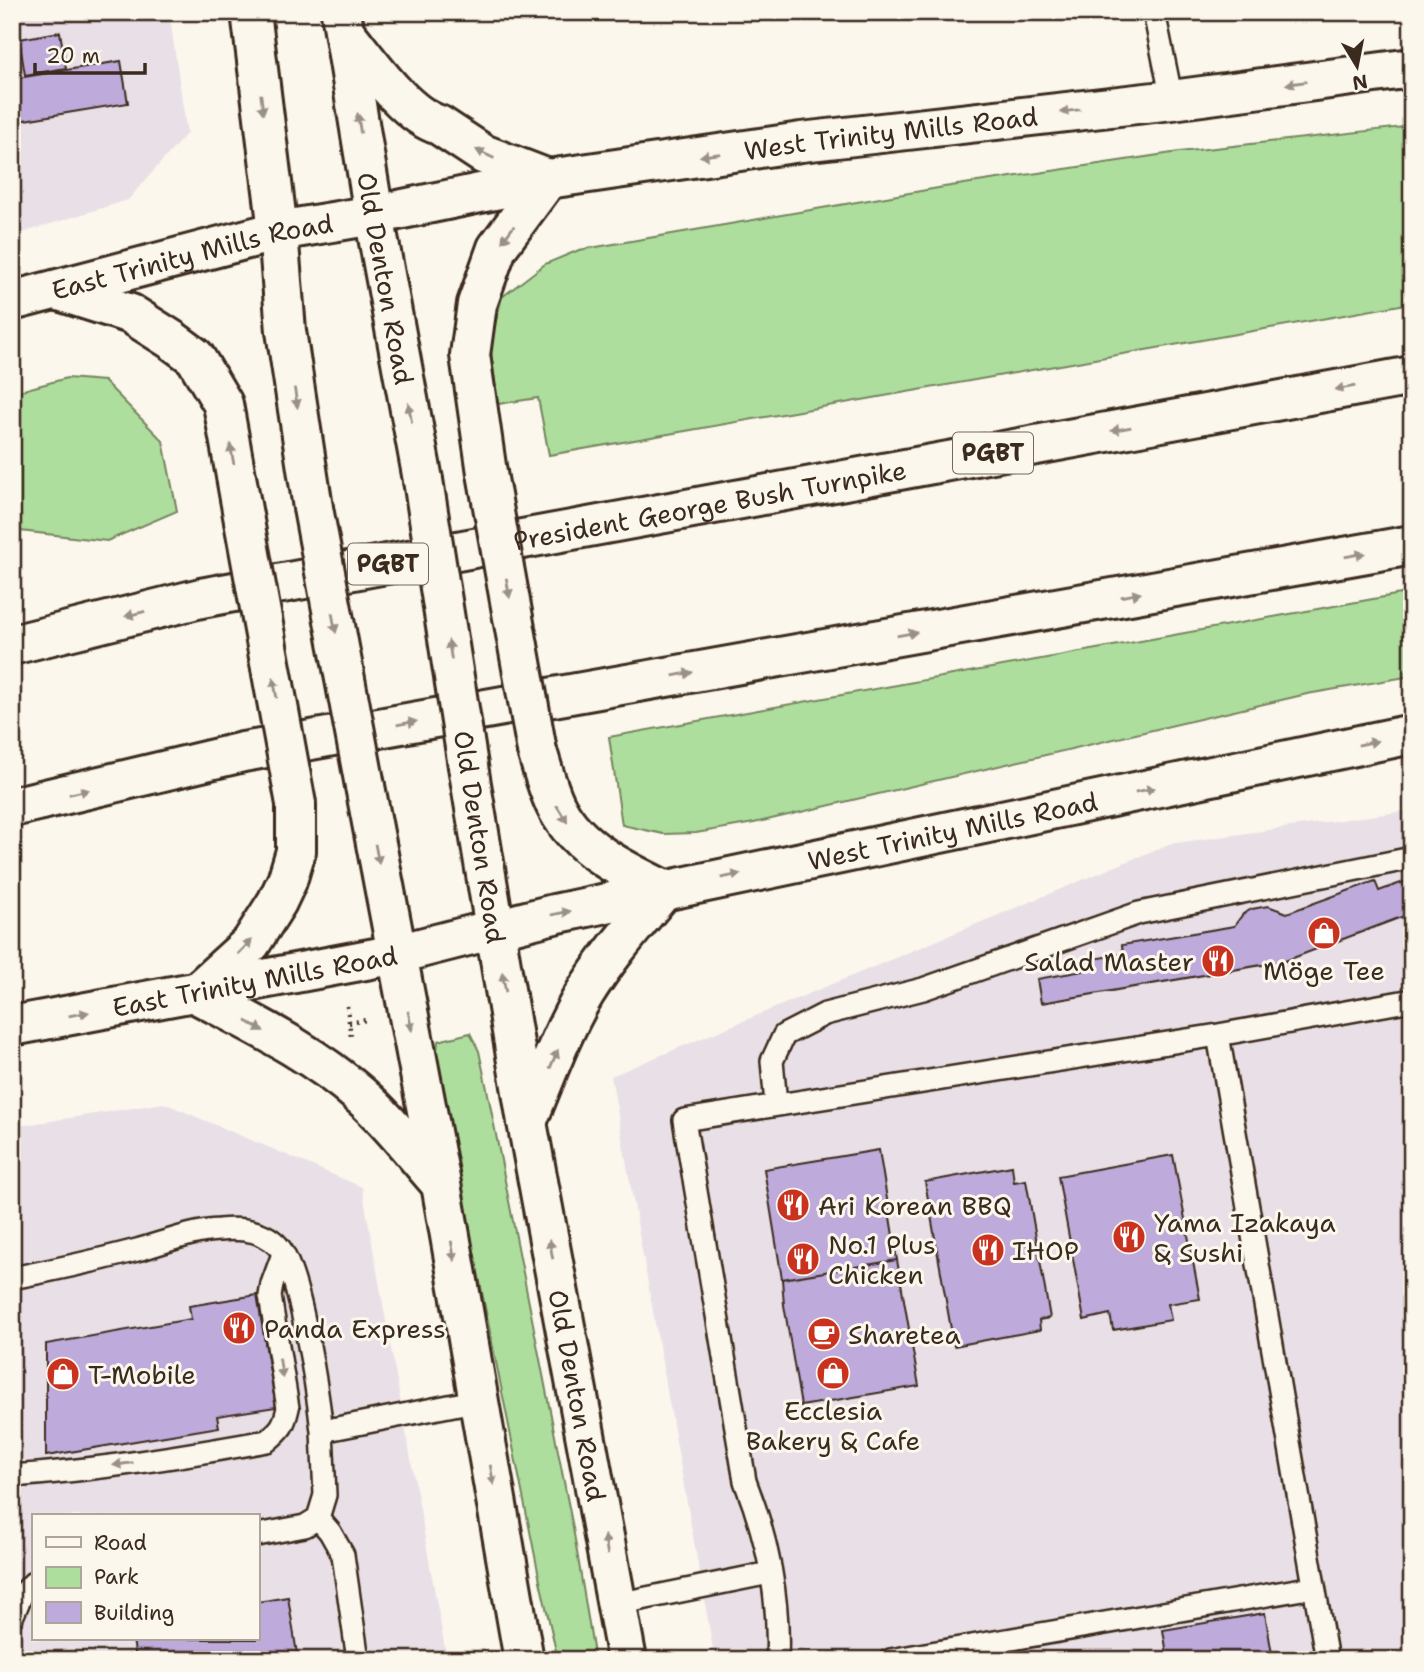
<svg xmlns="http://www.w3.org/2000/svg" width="1424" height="1672" font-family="'Shantell Sans',sans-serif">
<rect width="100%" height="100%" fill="#fbf7ec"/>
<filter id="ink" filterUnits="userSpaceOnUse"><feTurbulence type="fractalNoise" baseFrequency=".0143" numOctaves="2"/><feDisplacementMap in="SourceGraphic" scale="14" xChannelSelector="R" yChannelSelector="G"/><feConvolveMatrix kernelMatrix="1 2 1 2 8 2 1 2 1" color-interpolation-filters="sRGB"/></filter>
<g filter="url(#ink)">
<!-- built -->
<path fill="#e9e0e7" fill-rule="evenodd" d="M 12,12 L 169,12 L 187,133 L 128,200 L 12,236 Z
M 1412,810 L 1412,1660 L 715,1660 L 611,1076 L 1169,844 Z
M 164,1103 L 362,1187 L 447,1660 L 12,1660 L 12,1127 ZM 33,1516 L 257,1516 L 257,1639 L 33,1639 Z"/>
<!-- green -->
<path fill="#aede9e" stroke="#74845e" stroke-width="2" d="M 1412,126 L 1412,303 L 549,455 L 538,398 L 498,404 L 491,351 L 493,333 L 502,297 L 545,264 L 579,250 L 944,187 L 1179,152 Z
M 67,378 L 104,381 L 163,441 L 177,511 L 107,541 L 12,530 L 12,393 Z
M 1412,592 L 1412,676 L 1307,694 L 754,823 L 696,833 L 663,834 L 622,825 L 609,737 Z
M 470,1033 L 479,1051 L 488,1094 L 573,1528 L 595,1660 L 558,1660 L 540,1581 L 443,1098 L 436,1061 L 438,1041 Z"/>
<!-- building -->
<path fill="#beabdb" stroke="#3b2a1e" stroke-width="2" d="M 60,32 L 66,68 L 25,75 L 19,39 Z
M 121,61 L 128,103 L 12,122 L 12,79 Z
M 1412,879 L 1412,913 L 1285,961 L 1041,1003 L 1037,979 L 1083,971 L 1081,961 L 1123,954 L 1122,945 L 1234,926 L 1243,914 L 1252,909 L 1268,906 L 1287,913 L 1375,881 L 1379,891 Z
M 879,1150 L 897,1260 L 782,1279 L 764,1169 Z
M 1173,1155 L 1200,1299 L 1168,1304 L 1171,1320 L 1113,1330 L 1110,1314 L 1084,1320 L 1058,1176 Z
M 1012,1166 L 1014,1182 L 1026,1180 L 1050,1318 L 1039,1320 L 1040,1330 L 954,1346 L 925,1182 Z
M 897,1260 L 919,1386 L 801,1406 L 784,1305 L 782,1279 Z
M 257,1295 L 276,1407 L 217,1416 L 219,1427 L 46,1456 L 46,1344 L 191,1319 L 189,1306 Z
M 288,1597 L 298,1660 L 136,1660 L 133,1639 L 257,1639 L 257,1602 Z
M 1265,1613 L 1273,1660 L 1168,1660 L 1163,1630 Z"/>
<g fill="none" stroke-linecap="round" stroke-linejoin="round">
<defs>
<path id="lane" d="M 1154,12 L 1172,100
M 1218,1035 L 1327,1660
M 776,1104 L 772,1061 L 784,1035 L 825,1014 L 923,989 L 1139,913 L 1412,858
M 12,1278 C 54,1270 95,1261 137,1250 C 163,1243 192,1231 219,1230 C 240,1228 264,1230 278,1246 C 300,1270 318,1395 322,1431
M 12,1476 C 98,1470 183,1456 267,1441 C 281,1429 284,1426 288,1408 L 270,1296 L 272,1284 L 283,1254
M 318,1518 L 330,1532 L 343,1555 L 358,1660
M 257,1535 L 305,1526 L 318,1518 L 325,1495 L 322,1431 L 479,1400
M 617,1604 L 770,1573
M 12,1617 L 21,1596 L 33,1583
M 777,1660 C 780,1600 767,1537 745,1481 L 684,1120 L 1218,1035 L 1412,1000
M 890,1660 L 1314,1587"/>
<g id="secondary">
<path d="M 251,12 L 278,231 L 286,331 L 313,508"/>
<path id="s1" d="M 341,12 L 374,215 L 423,480"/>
<path d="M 347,35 C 369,62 405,115 439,125 L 483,154 L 548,179"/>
<path d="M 56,290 L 131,314 L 172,340 L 195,357 L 223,404 L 244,521"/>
<path id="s2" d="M 12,301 L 278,231 L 374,215 L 548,179 L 801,142 L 1172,100 L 1412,68"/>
<path d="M 487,473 L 470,355 L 477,304 L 497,248 L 548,179"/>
<path d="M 537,751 C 543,770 548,791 557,808 C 578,849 625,871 664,890"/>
<path id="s3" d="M 468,766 L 527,1122 L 627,1660"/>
<path d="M 365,786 L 441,1184 L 524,1660"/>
<path d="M 197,992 L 251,943 L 277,902 L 287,881 L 296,851 L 296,804"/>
<path d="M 195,993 C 251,1023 312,1052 360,1095 C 389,1120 414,1154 440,1183"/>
<path id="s4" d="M 12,1026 L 397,954 L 554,914 L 1412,734"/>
<path d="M 527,1122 C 545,1079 561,1033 585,993 C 608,956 636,924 664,890"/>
</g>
<g id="highway">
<path id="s5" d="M 12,645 L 201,598 L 1412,376"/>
<path d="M 12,807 L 243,752 L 1412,545"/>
</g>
</defs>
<!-- lane casing -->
<use href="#lane" stroke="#3b2a1e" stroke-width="26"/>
<!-- secondary casing -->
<use href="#secondary" stroke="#3b2a1e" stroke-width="44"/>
<!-- highway casing -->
<use href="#highway" stroke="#3b2a1e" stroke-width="44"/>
<!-- path -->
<path stroke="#3b2a1e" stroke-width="4.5" stroke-dasharray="2 5" stroke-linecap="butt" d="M 347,1006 L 351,1037 L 350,1039
M 349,1023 L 366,1020"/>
<!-- lane -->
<use href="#lane" stroke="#fbf7ec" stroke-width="21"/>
<!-- secondary -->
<use href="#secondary" stroke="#fbf7ec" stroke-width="38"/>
<!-- highway -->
<use href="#highway" stroke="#fbf7ec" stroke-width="38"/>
<defs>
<path id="secondary-bridge" d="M 487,473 L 537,751
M 423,480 L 468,766
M 313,508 L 365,786
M 244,521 L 296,804"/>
</defs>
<!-- secondary-bridge casing -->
<use href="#secondary-bridge" stroke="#3b2a1e" stroke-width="44" stroke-linecap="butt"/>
<!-- secondary-bridge -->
<use href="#secondary-bridge" stroke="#fbf7ec" stroke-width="38"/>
</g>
<!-- one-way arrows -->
<defs><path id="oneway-solid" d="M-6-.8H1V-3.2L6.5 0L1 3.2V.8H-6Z" transform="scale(1.75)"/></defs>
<g fill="#9b9085">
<use href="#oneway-solid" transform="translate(1296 83) rotate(172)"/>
<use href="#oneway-solid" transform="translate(262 104) rotate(83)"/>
<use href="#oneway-solid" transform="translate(1070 111) rotate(173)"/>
<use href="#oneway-solid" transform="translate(359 123) rotate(-99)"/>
<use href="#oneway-solid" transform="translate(485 154) rotate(-154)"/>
<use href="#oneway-solid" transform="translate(710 155) rotate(172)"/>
<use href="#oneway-solid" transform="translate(508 234) rotate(127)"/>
<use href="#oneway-solid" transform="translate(1345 388) rotate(170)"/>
<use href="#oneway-solid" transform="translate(296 398) rotate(81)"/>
<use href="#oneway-solid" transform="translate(410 413) rotate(-100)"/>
<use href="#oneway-solid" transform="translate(1121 429) rotate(170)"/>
<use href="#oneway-solid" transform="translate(232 454) rotate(-100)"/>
<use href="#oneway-solid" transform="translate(1355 555) rotate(-10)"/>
<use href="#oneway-solid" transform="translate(508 588) rotate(80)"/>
<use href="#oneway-solid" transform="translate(1131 595) rotate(-10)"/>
<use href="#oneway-solid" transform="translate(135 614) rotate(166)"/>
<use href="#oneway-solid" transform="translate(334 623) rotate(79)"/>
<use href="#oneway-solid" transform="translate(907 634) rotate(-10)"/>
<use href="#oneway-solid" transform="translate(450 650) rotate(-99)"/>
<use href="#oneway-solid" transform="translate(683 674) rotate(-10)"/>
<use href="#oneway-solid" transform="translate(275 688) rotate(-100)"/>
<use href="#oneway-solid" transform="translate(407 723) rotate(-10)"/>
<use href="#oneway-solid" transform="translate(1368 743) rotate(-12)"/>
<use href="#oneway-solid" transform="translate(1145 790) rotate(-12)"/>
<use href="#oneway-solid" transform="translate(79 792) rotate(-13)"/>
<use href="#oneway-solid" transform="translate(562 814) rotate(58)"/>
<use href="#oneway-solid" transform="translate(377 854) rotate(79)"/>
<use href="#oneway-solid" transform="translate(731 876) rotate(-12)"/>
<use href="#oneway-solid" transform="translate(561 913) rotate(-12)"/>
<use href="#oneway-solid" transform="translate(245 947) rotate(-46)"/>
<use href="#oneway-solid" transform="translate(504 982) rotate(-100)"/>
<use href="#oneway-solid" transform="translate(79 1014) rotate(-10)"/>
<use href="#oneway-solid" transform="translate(410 1021) rotate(79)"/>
<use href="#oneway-solid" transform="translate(255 1026) rotate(30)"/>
<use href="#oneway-solid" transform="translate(554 1059) rotate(-67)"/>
<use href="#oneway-solid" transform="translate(551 1249) rotate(-100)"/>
<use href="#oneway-solid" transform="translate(453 1251) rotate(80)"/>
<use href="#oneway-solid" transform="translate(281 1368) rotate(81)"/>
<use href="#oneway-solid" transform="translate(123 1464) rotate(172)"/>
<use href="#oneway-solid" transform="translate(492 1475) rotate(80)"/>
<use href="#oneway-solid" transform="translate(606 1545) rotate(-100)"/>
</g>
</g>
<!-- icons -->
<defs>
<symbol id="shop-disc" viewBox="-11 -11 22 22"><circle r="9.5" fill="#c8321e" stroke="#fbf7ec"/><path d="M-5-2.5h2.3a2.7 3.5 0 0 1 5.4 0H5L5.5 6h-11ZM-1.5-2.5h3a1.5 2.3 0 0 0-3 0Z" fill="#fff"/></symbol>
<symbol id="restaurant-disc" viewBox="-11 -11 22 22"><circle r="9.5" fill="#c8321e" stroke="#fbf7ec"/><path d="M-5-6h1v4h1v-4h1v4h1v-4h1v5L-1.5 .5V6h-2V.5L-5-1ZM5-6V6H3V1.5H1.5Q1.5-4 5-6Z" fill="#fff"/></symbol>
<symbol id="cafe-disc" viewBox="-11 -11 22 22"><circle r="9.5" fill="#c8321e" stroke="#fbf7ec"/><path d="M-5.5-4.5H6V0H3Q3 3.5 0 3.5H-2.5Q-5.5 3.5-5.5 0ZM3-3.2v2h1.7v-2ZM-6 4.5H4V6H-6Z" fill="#fff"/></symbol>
</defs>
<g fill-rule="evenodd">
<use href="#shop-disc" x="1305" y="914" width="38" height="38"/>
<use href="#restaurant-disc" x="1199" y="942" width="38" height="38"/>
<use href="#restaurant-disc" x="774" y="1186" width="38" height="38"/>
<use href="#restaurant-disc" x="1110" y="1218" width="38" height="38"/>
<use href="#restaurant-disc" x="969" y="1231" width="38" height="38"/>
<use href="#restaurant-disc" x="784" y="1240" width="38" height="38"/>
<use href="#restaurant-disc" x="220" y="1309" width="38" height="38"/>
<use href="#cafe-disc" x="805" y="1315" width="38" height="38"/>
<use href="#shop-disc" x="814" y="1354" width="38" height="38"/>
<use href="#shop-disc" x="44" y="1355" width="38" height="38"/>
</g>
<g text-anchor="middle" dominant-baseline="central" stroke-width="6" stroke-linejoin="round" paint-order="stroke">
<!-- shield labels -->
<g fill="#fbf7ec" stroke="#75685c" stroke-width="2">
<rect x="953" y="432.5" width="80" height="41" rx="5"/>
<rect x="348" y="543.5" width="80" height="41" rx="5"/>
</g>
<g font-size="24" font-weight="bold" fill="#3b2a1e">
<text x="993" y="453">PGBT</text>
<text x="388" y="564">PGBT</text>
</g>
<!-- street labels -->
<g font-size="26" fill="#3b2a1e" stroke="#fbf7ec">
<text stroke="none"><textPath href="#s2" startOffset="896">West Trinity Mills Road</textPath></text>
<text stroke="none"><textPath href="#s2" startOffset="186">East Trinity Mills Road</textPath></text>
<text stroke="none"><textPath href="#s1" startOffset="270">Old Denton Road</textPath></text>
<text stroke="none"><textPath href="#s5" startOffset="712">President George Bush Turnpike</textPath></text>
<text stroke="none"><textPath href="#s4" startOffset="961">West Trinity Mills Road</textPath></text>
<text transform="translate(480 837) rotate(81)">Old Denton Road</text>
<text stroke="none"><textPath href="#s4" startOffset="247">East Trinity Mills Road</textPath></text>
<text stroke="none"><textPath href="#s3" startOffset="639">Old Denton Road</textPath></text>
</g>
<!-- poi labels -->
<g font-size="26" fill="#3b2a1e" stroke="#fbf7ec" text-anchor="start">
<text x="1194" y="961" text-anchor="end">Salad Master</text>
<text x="1324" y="970" text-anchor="middle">Möge Tee</text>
<text x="818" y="1205">Ari Korean BBQ</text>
<text x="1154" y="1222">Yama Izakaya<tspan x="1154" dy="30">&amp; Sushi</tspan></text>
<text x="828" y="1244">No.1 Plus<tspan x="828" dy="30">Chicken</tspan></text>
<text x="1012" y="1250">IHOP</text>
<text x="264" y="1328">Panda Express</text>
<text x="848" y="1334">Sharetea</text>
<text x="88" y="1374">T-Mobile</text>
<text x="833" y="1410" text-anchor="middle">Ecclesia<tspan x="833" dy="30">Bakery &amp; Cafe</tspan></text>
</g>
</g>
<!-- margin -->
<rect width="1424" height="1672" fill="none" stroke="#fbf7ec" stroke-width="42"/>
<rect x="21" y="21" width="1382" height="1630" fill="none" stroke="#3b2a1e" stroke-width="2.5" filter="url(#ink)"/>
<!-- legend -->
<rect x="32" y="1514" width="228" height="126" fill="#fbf7ec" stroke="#aea59a" stroke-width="2"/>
<rect x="46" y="1537" width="35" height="10" fill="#fbf7ec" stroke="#aea59a" stroke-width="2"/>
<text x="94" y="1550" font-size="21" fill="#3b2a1e">Road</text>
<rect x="46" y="1567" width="35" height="21" fill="#aede9e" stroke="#aea59a" stroke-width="2"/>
<text x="94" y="1584" font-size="21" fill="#3b2a1e">Park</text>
<rect x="46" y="1602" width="35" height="21" fill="#beabdb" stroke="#aea59a" stroke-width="2"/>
<text x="94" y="1620" font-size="21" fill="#3b2a1e">Building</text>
<!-- north arrow -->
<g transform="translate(1357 66) rotate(170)" stroke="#fbf7ec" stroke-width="5" paint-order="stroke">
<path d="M0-5L12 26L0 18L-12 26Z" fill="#3b2a1e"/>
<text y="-10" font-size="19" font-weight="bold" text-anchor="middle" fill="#3b2a1e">N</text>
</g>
<!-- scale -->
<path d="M35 63v10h110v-10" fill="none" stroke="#3b2a1e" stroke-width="3.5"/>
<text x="46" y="63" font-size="21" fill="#3b2a1e" stroke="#fbf7ec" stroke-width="5" paint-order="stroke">20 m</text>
</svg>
